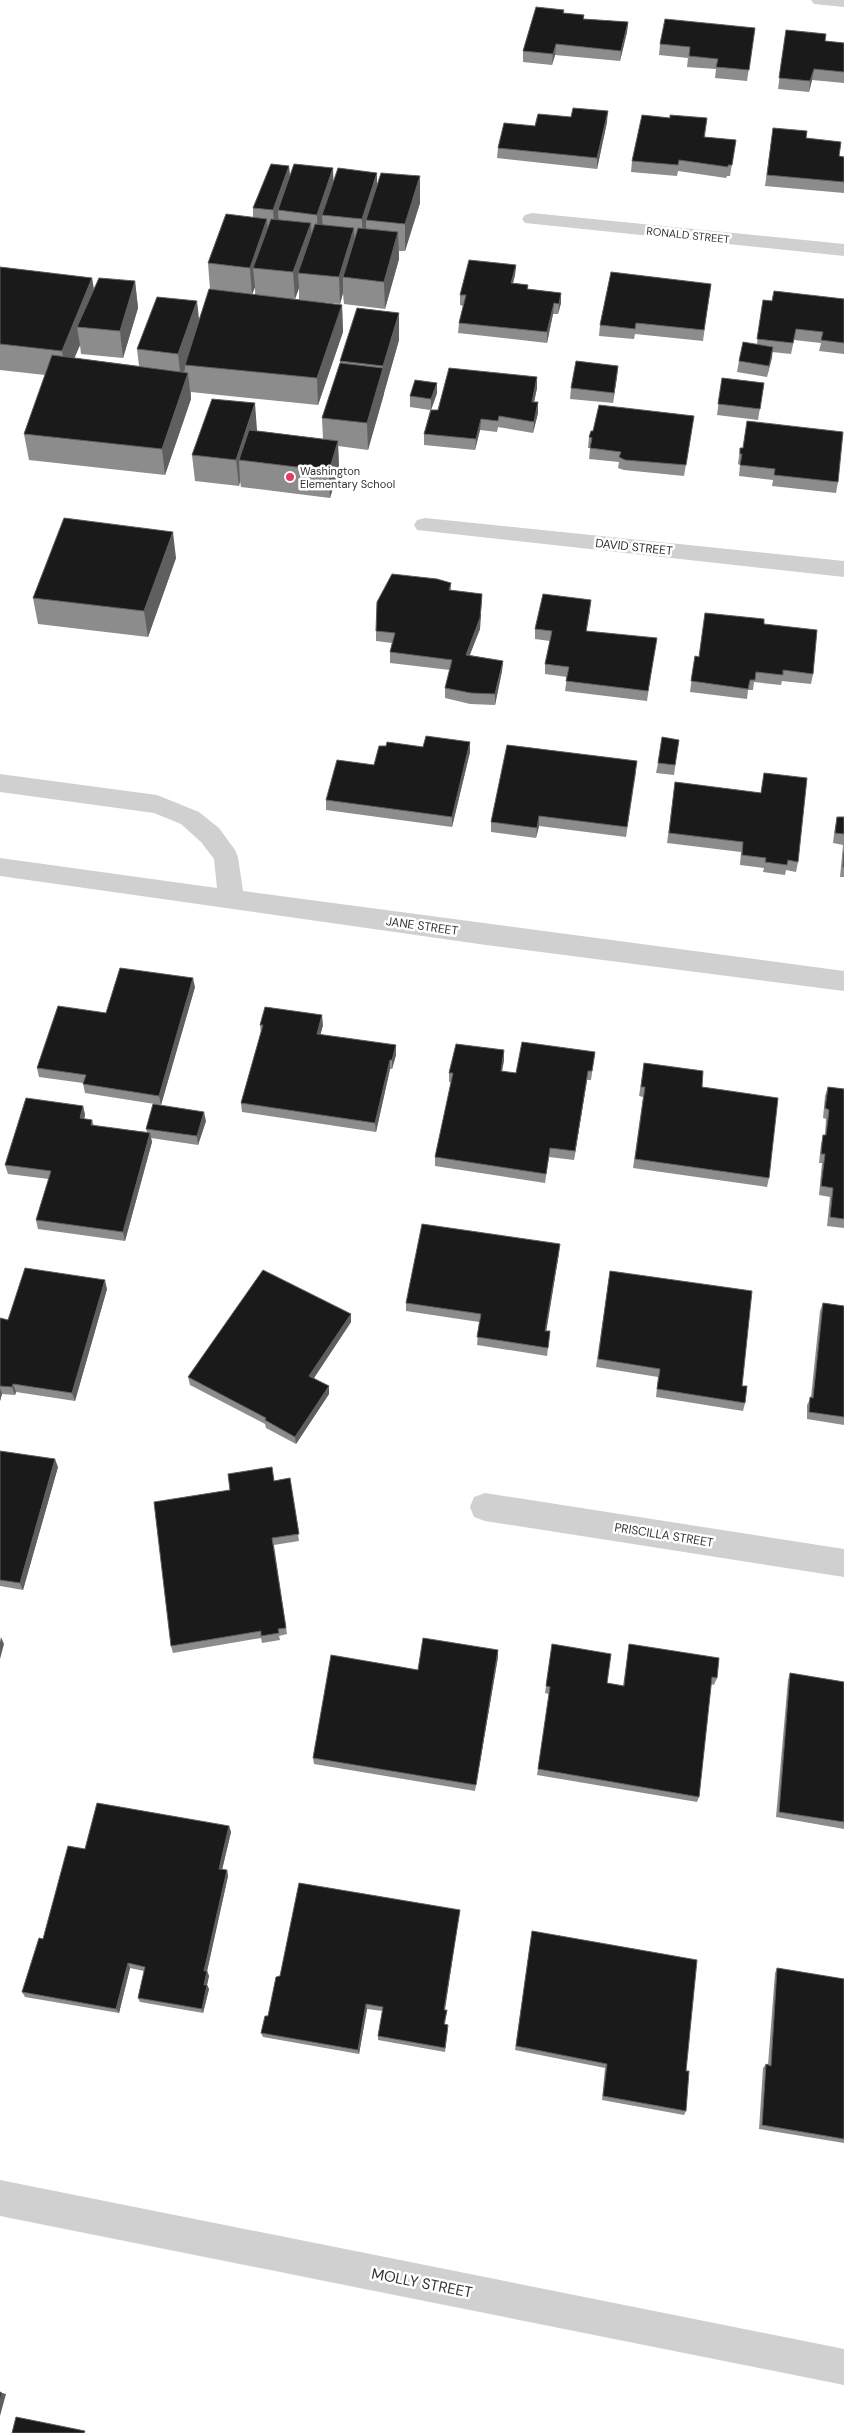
<svg xmlns="http://www.w3.org/2000/svg" width="844" height="2433" font-family="'DM Sans',sans-serif">
<rect width="100%" height="100%" fill="#fff"/>
<g fill="none" stroke-linecap="round" stroke-linejoin="round">
<!-- minor -->
<path fill="#d0d0d0" fill-rule="evenodd" d="M 811,0 L 844,0 L 844,7 L 814,4 Z
M 532,213 L 844,244 L 844,256 L 525,223 L 522,219 L 525,215 Z
M 425,518 L 844,561 L 844,577 L 417,530 L 414,525 L 417,520 Z
M 0,774 L 157,795 L 199,812 L 219,828 L 235,850 L 238,857 L 243,891 L 844,971 L 844,991 L 486,945 L 0,876 L 0,858 L 217,888 L 214,859 L 201,842 L 181,824 L 154,813 L 0,792 Z
M 485,1493 L 844,1549 L 844,1577 L 485,1521 L 474,1517 L 470,1507 L 474,1497 Z
M 0,2180 L 844,2349 L 844,2385 L 0,2216 Z"/>
</g>
<!-- wall -->
<path fill="#8c8c8c" fill-rule="evenodd" d="M 564,10 L 564,13 L 584,15 L 584,19 L 628,22 L 627,32 L 620,61 L 555,55 L 552,65 L 523,62 L 523,51 Z
M 755,28 L 747,81 L 715,78 L 716,69 L 687,67 L 688,58 L 659,55 L 660,44 Z
M 786,30 L 825,41 L 844,43 L 844,83 L 812,80 L 809,92 L 778,89 Z
M 670,118 L 707,118 L 705,137 L 736,140 L 730,176 L 727,176 L 726,178 L 678,171 L 677,176 L 631,172 L 632,161 Z
M 607,122 L 597,169 L 497,158 L 498,148 L 535,126 Z
M 773,128 L 806,138 L 839,156 L 844,157 L 844,193 L 765,186 Z
M 289,166 L 290,176 L 377,185 L 420,203 L 405,251 L 399,251 L 399,259 L 385,309 L 344,304 L 343,293 L 340,304 L 299,300 L 299,288 L 295,299 L 342,305 L 343,332 L 318,405 L 191,392 L 191,399 L 165,475 L 29,460 L 24,434 L 45,375 L 0,370 L 0,267 L 92,278 L 94,289 L 135,281 L 138,308 L 123,358 L 81,354 L 80,345 L 74,358 L 139,366 L 137,349 L 199,319 L 210,289 L 208,263 L 253,217 L 253,208 ZM 255,287 L 255,294 L 252,294 Z
M 516,265 L 515,275 L 513,283 L 528,285 L 528,289 L 561,293 L 561,303 L 558,314 L 553,314 L 547,343 L 458,333 L 459,323 L 463,306 L 460,305 L 460,295 Z
M 711,284 L 703,341 L 635,334 L 634,339 L 599,336 L 600,325 Z
M 844,299 L 844,354 L 819,351 L 821,343 L 794,340 L 791,354 L 772,352 L 767,377 L 737,372 L 739,361 L 757,344 L 763,300 L 772,301 Z
M 399,340 L 384,393 L 368,450 L 338,446 L 339,468 L 330,498 L 241,487 L 240,481 L 239,486 L 195,481 L 192,455 L 257,430 L 257,431 L 323,439 L 322,418 L 340,363 L 340,361 Z
M 618,366 L 613,403 L 570,399 L 571,388 Z
M 537,377 L 537,388 L 534,402 L 538,413 L 533,433 L 498,427 L 497,432 L 480,430 L 475,450 L 424,445 L 424,434 L 430,410 L 410,407 L 410,396 L 437,393 L 431,410 L 438,410 Z
M 722,378 L 764,383 L 758,420 L 717,415 Z
M 694,416 L 684,476 L 624,470 L 618,468 L 619,462 L 589,459 L 590,448 L 588,448 L 589,437 L 593,431 Z
M 740,448 L 838,482 L 836,493 L 772,486 L 773,480 L 739,476 L 740,465 L 738,464 Z
M 176,558 L 148,637 L 38,624 L 33,598 Z
M 451,583 L 451,590 L 482,594 L 480,629 L 469,655 L 503,661 L 502,671 L 495,705 L 470,704 L 445,698 L 445,688 L 450,670 L 390,663 L 390,652 L 392,643 L 376,641 L 376,631 Z
M 590,610 L 586,631 L 655,648 L 647,701 L 565,691 L 567,677 L 545,674 L 545,664 L 550,641 L 535,639 L 535,629 Z
M 764,624 L 813,674 L 811,684 L 782,681 L 781,685 L 754,682 L 753,690 L 748,690 L 747,699 L 690,692 L 695,656 L 699,657 Z
M 679,740 L 674,775 L 656,773 L 658,763 Z
M 470,742 L 470,752 L 452,827 L 326,810 L 326,800 L 374,765 L 386,746 L 423,747 Z
M 636,772 L 626,837 L 539,826 L 536,838 L 491,832 L 491,822 Z
M 764,773 L 798,862 L 796,872 L 786,870 L 785,875 L 763,872 L 764,868 L 740,865 L 741,852 L 667,843 L 675,782 L 761,793 Z
M 837,817 L 844,817 L 844,877 L 840,877 L 843,845 L 833,843 L 835,827 Z
M 195,987 L 161,1105 L 85,1093 L 83,1083 L 39,1077 L 37,1068 L 106,1013 Z
M 260,1025 L 323,1025 L 320,1035 L 396,1055 L 392,1069 L 390,1069 L 376,1132 L 242,1112 L 241,1103 L 261,1033 Z
M 595,1052 L 591,1080 L 587,1080 L 574,1160 L 549,1157 L 545,1183 L 435,1166 L 435,1157 L 451,1082 L 449,1082 L 449,1073 L 504,1060 L 502,1072 L 516,1073 Z
M 644,1063 L 702,1087 L 769,1178 L 767,1187 L 633,1168 L 643,1097 L 639,1096 Z
M 828,1087 L 844,1089 L 844,1228 L 827,1226 L 830,1197 L 819,1195 L 822,1163 L 819,1163 L 821,1144 L 823,1135 L 825,1135 L 826,1119 L 823,1118 L 825,1096 Z
M 83,1106 L 85,1115 L 84,1119 L 92,1120 L 94,1126 L 147,1132 L 146,1129 L 206,1121 L 198,1145 L 151,1138 L 152,1142 L 125,1241 L 38,1229 L 36,1220 L 49,1179 L 8,1174 L 5,1165 Z
M 559,1253 L 546,1331 L 549,1339 L 547,1356 L 477,1345 L 479,1322 L 406,1311 L 406,1303 Z
M 610,1271 L 742,1386 L 745,1403 L 743,1411 L 656,1397 L 658,1377 L 596,1367 Z
M 107,1289 L 75,1401 L 16,1392 L 15,1395 L 2,1394 L 0,1401 L 0,1318 L 8,1320 Z
M 823,1303 L 844,1306 L 844,1425 L 807,1419 L 807,1405 L 811,1397 L 820,1311 Z
M 351,1314 L 351,1322 L 314,1378 L 329,1394 L 296,1444 L 266,1428 L 265,1424 L 190,1385 L 188,1377 Z
M 0,1451 L 58,1467 L 23,1590 L 0,1586 Z
M 290,1478 L 299,1541 L 274,1545 L 287,1634 L 279,1636 L 280,1640 L 262,1643 L 261,1638 L 173,1653 L 171,1646 L 274,1481 Z
M 552,1644 L 607,1683 L 623,1686 L 629,1644 L 717,1678 L 714,1685 L 711,1684 L 699,1797 L 697,1802 L 537,1775 L 549,1694 L 545,1693 Z
M 498,1657 L 475,1791 L 314,1764 L 313,1758 L 418,1670 Z
M 790,1673 L 844,1682 L 844,1829 L 776,1817 L 788,1680 Z
M 229,1826 L 231,1832 L 222,1870 L 227,1870 L 228,1876 L 207,1971 L 209,1976 L 207,1985 L 209,1989 L 203,2013 L 140,2002 L 138,1998 L 144,1971 L 130,1968 L 119,2013 L 25,1997 L 22,1992 L 43,1939 L 85,1849 Z
M 459,1915 L 445,2010 L 447,2010 L 445,2024 L 448,2029 L 445,2052 L 378,2040 L 378,2036 L 383,2011 L 367,2009 L 359,2054 L 263,2037 L 261,2033 L 268,2016 L 280,1976 Z
M 532,1931 L 686,2071 L 686,2111 L 684,2115 L 602,2100 L 605,2068 L 515,2050 Z
M 777,1968 L 844,1979 L 844,2143 L 759,2129 L 763,2068 L 766,2064 L 768,2065 L 775,1973 Z"/>
<!-- shaded-wall -->
<path fill="#5f5f5f" d="M 628,22 L 627,32 L 620,61 L 621,51 Z
M 556,44 L 555,55 L 552,65 L 553,54 Z
M 814,69 L 812,80 L 809,92 L 810,81 Z
M 608,111 L 607,122 L 597,169 L 597,158 Z
M 289,166 L 291,193 L 278,210 L 279,227 L 275,237 L 273,210 Z
M 333,168 L 334,195 L 322,215 L 323,229 L 318,242 L 317,215 Z
M 377,173 L 377,200 L 366,220 L 366,235 L 363,246 L 362,219 Z
M 420,176 L 420,203 L 405,251 L 405,224 Z
M 267,219 L 269,246 L 253,268 L 255,287 L 252,295 L 250,268 Z
M 311,223 L 312,250 L 298,273 L 299,288 L 295,299 L 293,272 Z
M 354,228 L 355,255 L 343,277 L 343,293 L 340,304 L 339,277 Z
M 398,232 L 399,259 L 385,309 L 384,282 Z
M 516,265 L 515,275 L 510,294 L 511,283 Z
M 92,278 L 96,305 L 77,327 L 80,345 L 66,378 L 62,351 Z
M 135,281 L 138,308 L 123,358 L 120,331 Z
M 561,293 L 561,303 L 558,314 L 559,304 Z
M 197,301 L 200,328 L 185,365 L 185,369 L 181,380 L 178,354 Z
M 554,303 L 553,314 L 547,343 L 547,332 Z
M 342,305 L 343,332 L 318,405 L 317,378 Z
M 399,313 L 399,340 L 384,393 L 383,366 Z
M 773,347 L 772,358 L 767,377 L 769,366 Z
M 618,366 L 617,377 L 613,403 L 614,393 Z
M 383,368 L 384,394 L 368,450 L 367,423 Z
M 188,373 L 191,399 L 165,475 L 162,449 Z
M 537,377 L 537,388 L 532,412 L 532,402 Z
M 437,383 L 437,393 L 431,410 L 431,399 Z
M 538,402 L 538,413 L 533,433 L 534,422 Z
M 255,403 L 257,430 L 247,461 L 239,460 L 240,481 L 239,486 L 236,460 Z
M 481,419 L 480,430 L 475,450 L 476,439 Z
M 338,441 L 339,468 L 330,498 L 329,471 Z
M 173,532 L 176,558 L 148,637 L 144,611 Z
M 482,594 L 480,629 L 466,665 L 466,655 Z
M 591,600 L 590,610 L 585,641 L 586,631 Z
M 503,661 L 502,671 L 495,705 L 495,694 Z
M 470,742 L 470,752 L 452,827 L 452,817 Z
M 539,816 L 539,826 L 536,838 L 537,828 Z
M 193,978 L 195,987 L 161,1105 L 159,1096 Z
M 322,1015 L 323,1025 L 318,1044 L 317,1034 Z
M 396,1045 L 396,1055 L 392,1069 L 392,1060 Z
M 504,1050 L 504,1060 L 500,1081 L 501,1071 Z
M 390,1060 L 390,1069 L 376,1132 L 375,1123 Z
M 588,1071 L 587,1080 L 574,1160 L 575,1151 Z
M 83,1106 L 85,1115 L 82,1127 L 80,1118 Z
M 204,1112 L 206,1121 L 198,1145 L 197,1136 Z
M 150,1133 L 152,1142 L 125,1241 L 123,1232 Z
M 560,1244 L 559,1253 L 545,1339 L 545,1331 Z
M 105,1280 L 107,1289 L 75,1401 L 72,1393 Z
M 351,1314 L 351,1322 L 310,1384 L 309,1376 Z
M 13,1384 L 16,1392 L 15,1395 L 12,1387 Z
M 329,1386 L 329,1394 L 296,1444 L 295,1437 Z
M 0,1388 L 2,1394 L 0,1401 Z
M 55,1459 L 58,1467 L 23,1590 L 20,1583 Z
M 1,1637 L 4,1644 L 0,1659 L 0,1642 Z
M 498,1650 L 498,1657 L 475,1791 L 476,1785 Z
M 229,1826 L 231,1832 L 221,1874 L 219,1869 Z
M 227,1870 L 228,1876 L 206,1976 L 204,1971 Z
M 460,1910 L 459,1915 L 444,2014 L 444,2010 Z
M 128,1963 L 130,1968 L 119,2013 L 116,2009 Z
M 207,1971 L 209,1976 L 206,1989 L 204,1985 Z
M 207,1985 L 209,1989 L 203,2013 L 202,2009 Z
M 366,2004 L 367,2009 L 359,2054 L 358,2050 Z
M 2,2393 L 6,2394 L 0,2416 L 0,2401 Z"/>
<!-- building -->
<path fill="#1a1a1a" stroke="#5f5f5f" d="M 536,7 L 564,10 L 563,13 L 584,15 L 583,19 L 628,22 L 621,51 L 556,44 L 553,54 L 523,51 Z
M 665,19 L 755,28 L 749,70 L 716,67 L 718,59 L 689,56 L 690,47 L 660,44 Z
M 786,30 L 826,34 L 825,41 L 844,43 L 844,72 L 814,69 L 810,81 L 779,78 Z
M 573,108 L 608,111 L 597,158 L 498,148 L 504,123 L 535,126 L 538,114 L 571,117 Z
M 642,115 L 670,118 L 670,115 L 707,118 L 704,137 L 736,140 L 732,165 L 728,165 L 728,167 L 679,160 L 678,165 L 632,161 Z
M 773,128 L 807,131 L 806,138 L 841,142 L 839,156 L 844,157 L 844,182 L 767,175 Z
M 271,164 L 289,166 L 273,210 L 253,208 Z
M 294,164 L 333,168 L 317,215 L 278,210 Z
M 338,168 L 377,173 L 362,219 L 322,215 Z
M 381,173 L 420,176 L 405,224 L 366,220 Z
M 226,214 L 267,219 L 250,268 L 208,263 Z
M 271,219 L 311,223 L 293,272 L 253,268 Z
M 315,224 L 354,228 L 339,277 L 298,273 Z
M 358,228 L 398,232 L 384,282 L 343,277 Z
M 469,260 L 516,265 L 511,283 L 528,285 L 527,289 L 561,293 L 559,304 L 554,303 L 547,332 L 459,323 L 466,295 L 460,295 Z
M 0,267 L 92,278 L 62,351 L 0,344 Z
M 611,272 L 711,284 L 704,330 L 636,323 L 635,329 L 600,325 Z
M 99,278 L 135,281 L 120,331 L 77,327 Z
M 209,289 L 342,305 L 317,378 L 185,365 Z
M 774,291 L 844,299 L 844,343 L 821,340 L 823,332 L 796,329 L 793,343 L 757,339 L 763,300 L 772,301 Z
M 157,297 L 197,301 L 178,354 L 137,349 Z
M 357,308 L 399,313 L 383,366 L 340,361 Z
M 743,342 L 773,347 L 769,366 L 739,361 Z
M 52,355 L 188,373 L 162,449 L 24,434 Z
M 576,361 L 618,366 L 614,393 L 571,388 Z
M 340,363 L 383,368 L 367,423 L 322,418 Z
M 449,368 L 537,377 L 532,402 L 538,402 L 534,422 L 499,416 L 498,421 L 481,419 L 476,439 L 424,434 L 431,410 L 438,410 Z
M 722,378 L 764,383 L 760,409 L 718,404 Z
M 415,380 L 437,383 L 431,399 L 410,396 Z
M 212,399 L 255,403 L 236,460 L 192,455 Z
M 599,405 L 694,416 L 686,465 L 625,460 L 619,457 L 621,452 L 590,448 L 592,438 L 589,437 L 591,431 L 593,431 Z
M 747,421 L 843,432 L 838,482 L 774,475 L 775,469 L 740,465 L 742,454 L 740,454 L 740,448 L 743,448 Z
M 249,430 L 338,441 L 329,471 L 239,460 Z
M 64,518 L 173,532 L 144,611 L 33,598 Z
M 392,574 L 437,579 L 451,583 L 449,590 L 482,594 L 480,618 L 466,655 L 503,661 L 495,694 L 471,693 L 445,688 L 452,660 L 390,652 L 395,633 L 376,631 L 377,602 Z
M 543,594 L 591,600 L 586,631 L 657,638 L 648,691 L 566,681 L 569,667 L 545,664 L 552,631 L 535,629 Z
M 705,613 L 764,619 L 764,624 L 817,630 L 813,674 L 783,670 L 783,675 L 756,672 L 755,680 L 750,680 L 748,689 L 691,681 L 695,656 L 699,657 Z
M 426,736 L 470,742 L 452,817 L 326,800 L 337,760 L 374,765 L 379,746 L 386,746 L 387,742 L 423,747 Z
M 662,737 L 679,740 L 675,765 L 658,763 Z
M 507,745 L 637,761 L 627,827 L 539,816 L 537,828 L 491,822 Z
M 764,773 L 807,778 L 798,862 L 788,860 L 787,865 L 765,862 L 766,858 L 742,855 L 743,842 L 669,833 L 675,782 L 761,793 Z
M 837,817 L 844,817 L 844,834 L 835,833 Z
M 844,852 L 844,867 L 843,867 Z
M 120,968 L 193,978 L 159,1096 L 83,1084 L 86,1075 L 37,1068 L 58,1006 L 106,1013 Z
M 265,1007 L 322,1015 L 317,1034 L 396,1045 L 392,1060 L 390,1060 L 375,1123 L 241,1103 L 263,1025 L 260,1025 Z
M 522,1042 L 595,1052 L 592,1071 L 588,1071 L 575,1151 L 550,1148 L 546,1174 L 435,1157 L 453,1073 L 449,1073 L 456,1044 L 504,1050 L 501,1071 L 516,1073 Z
M 644,1063 L 703,1071 L 702,1087 L 778,1098 L 769,1178 L 635,1159 L 645,1087 L 641,1087 Z
M 828,1087 L 844,1089 L 844,1219 L 830,1217 L 833,1188 L 821,1186 L 825,1154 L 821,1154 L 823,1135 L 826,1135 L 829,1110 L 825,1108 Z
M 26,1098 L 83,1106 L 80,1118 L 92,1120 L 91,1125 L 150,1133 L 123,1232 L 36,1220 L 51,1171 L 5,1165 Z
M 153,1104 L 204,1112 L 197,1136 L 146,1129 Z
M 422,1224 L 560,1244 L 545,1331 L 550,1331 L 548,1348 L 477,1337 L 481,1314 L 406,1303 Z
M 25,1268 L 105,1280 L 72,1393 L 13,1384 L 12,1387 L 0,1386 L 0,1318 L 8,1320 Z
M 263,1270 L 351,1314 L 309,1376 L 329,1386 L 295,1437 L 265,1420 L 266,1418 L 188,1377 Z
M 610,1271 L 752,1291 L 742,1386 L 747,1386 L 745,1403 L 657,1389 L 660,1369 L 598,1359 Z
M 823,1303 L 844,1306 L 844,1417 L 809,1412 L 810,1397 L 813,1398 Z
M 0,1451 L 55,1459 L 20,1583 L 0,1580 Z
M 272,1467 L 274,1481 L 290,1478 L 299,1534 L 272,1538 L 286,1628 L 278,1629 L 279,1633 L 261,1636 L 261,1631 L 171,1646 L 154,1502 L 230,1490 L 228,1474 Z
M 423,1638 L 498,1650 L 476,1785 L 313,1758 L 331,1655 L 418,1670 Z
M 552,1644 L 611,1654 L 607,1683 L 624,1686 L 629,1644 L 719,1658 L 717,1678 L 712,1677 L 699,1797 L 538,1769 L 550,1687 L 546,1686 Z
M 790,1673 L 844,1682 L 844,1822 L 779,1812 Z
M 97,1803 L 229,1826 L 219,1869 L 227,1870 L 204,1971 L 207,1971 L 204,1985 L 207,1985 L 202,2009 L 138,1998 L 145,1967 L 128,1963 L 116,2009 L 22,1992 L 39,1938 L 43,1939 L 68,1846 L 85,1849 Z
M 299,1883 L 460,1910 L 444,2010 L 447,2010 L 444,2024 L 448,2025 L 445,2048 L 378,2036 L 383,2007 L 366,2004 L 358,2050 L 261,2033 L 265,2016 L 268,2016 L 276,1977 L 280,1976 Z
M 532,1931 L 697,1960 L 686,2071 L 689,2071 L 686,2111 L 603,2096 L 607,2064 L 516,2046 Z
M 777,1968 L 844,1979 L 844,2139 L 762,2125 L 766,2064 L 771,2066 Z
M 0,2392 L 2,2393 L 0,2401 Z
M 16,2417 L 85,2431 L 84,2433 L 12,2433 Z"/>
<!-- markers -->
<circle fill="#e13e5e" stroke="#fff" stroke-width="2" cx="290" cy="477" r="5"/>
<g text-anchor="middle" dominant-baseline="central" stroke-width="5" stroke-linejoin="round" paint-order="stroke">
<!-- far-street labels -->
<g font-size="11" fill="#333" stroke="#fff">
<text transform="translate(688 235) rotate(6)">RONALD STREET</text>
</g>
<!-- far-poi labels -->
<g font-size="11" fill="#333" stroke="#fff" text-anchor="start">
<text x="300" y="471">Washington<tspan x="300" dy="13">Elementary School</tspan></text>
</g>
<!-- street labels -->
<g font-size="12" fill="#333" stroke="#fff">
<text transform="translate(634 547) rotate(6)">DAVID STREET</text>
<text transform="translate(422 926) rotate(8)">JANE STREET</text>
<text transform="translate(664 1535) rotate(9)">PRISCILLA STREET</text>
</g>
<!-- near-street labels -->
<g font-size="15" fill="#333" stroke="#fff">
<text transform="translate(422 2283) rotate(11)">MOLLY STREET</text>
</g>
</g>
</svg>
